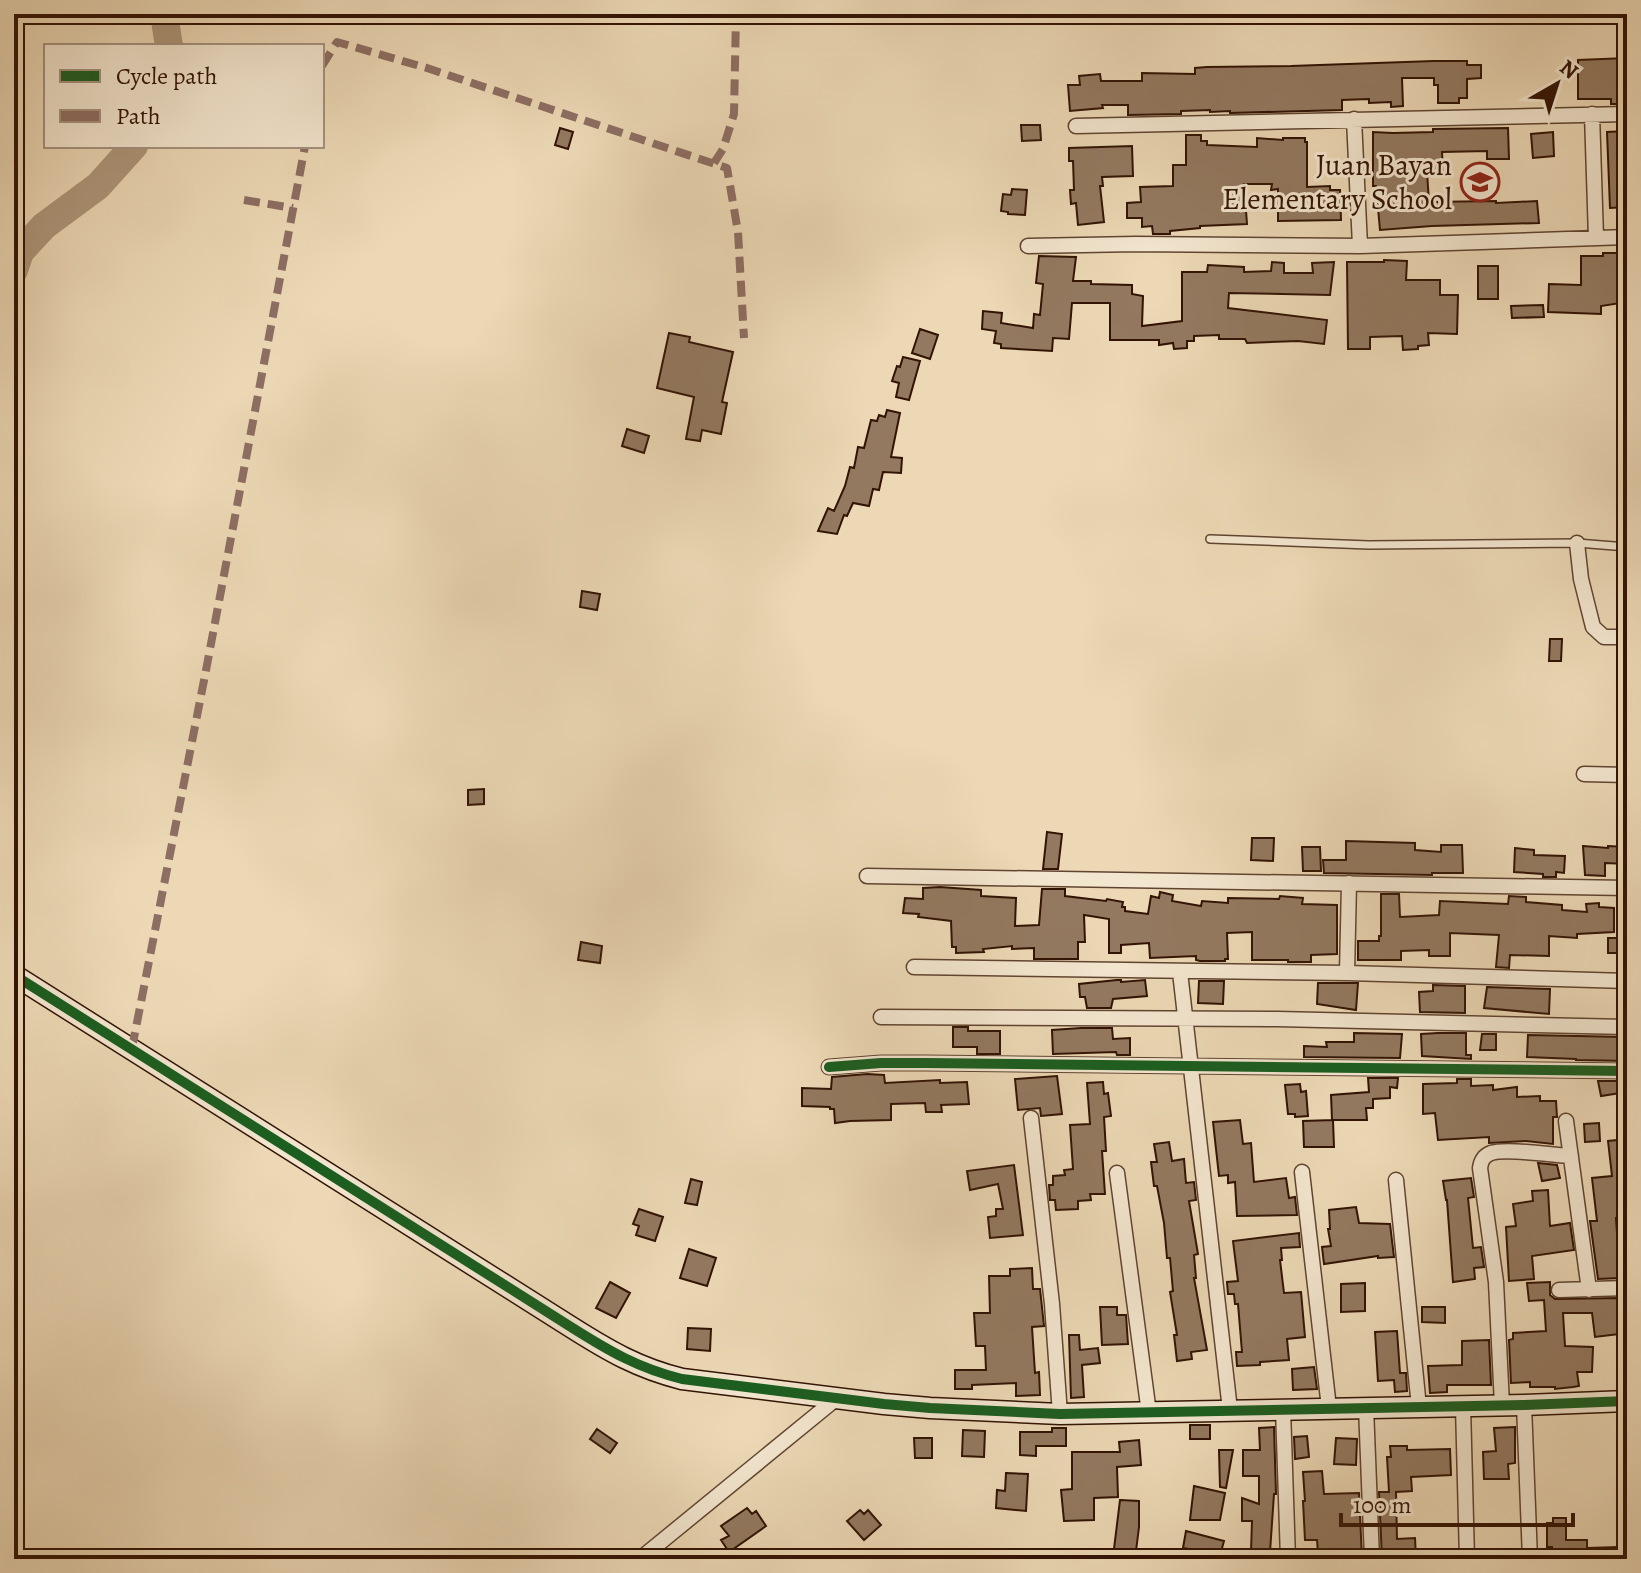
<svg xmlns="http://www.w3.org/2000/svg" width="1641" height="1573" font-family="Alegreya,serif">
<rect width="100%" height="100%" fill="#ecd8b5"/>
<filter id="stains"><feTurbulence type="fractalNoise" baseFrequency=".0025" numOctaves="4"/><feColorMatrix values="0 0 0 0 .2 0 0 0 0 .09 0 0 0 0 .02 0 0 0 .5 -.17"/></filter>
<radialGradient id="worn" r=".72"><stop offset=".6" stop-color="#630" stop-opacity="0"/><stop offset="1" stop-color="#630" stop-opacity=".3"/></radialGradient>
<g fill="none" stroke-linecap="round" stroke-linejoin="round">
<!-- river -->
<path stroke="#ad9579" stroke-width="28" d="M 164,14 L 169,46
M 14,270 L 20,252 L 44,226 L 98,186 L 134,146"/>
</g>
<!-- building -->
<path fill="#937960" stroke="#321304" stroke-width="2" d="M 1627,58 L 1627,104 L 1611,104 L 1611,99 L 1578,99 L 1578,60 Z
M 1434,61 L 1467,61 L 1467,65 L 1481,65 L 1481,78 L 1467,79 L 1467,98 L 1459,98 L 1459,103 L 1438,103 L 1438,85 L 1434,85 L 1434,78 L 1402,78 L 1403,106 L 1391,107 L 1391,102 L 1369,103 L 1369,99 L 1342,100 L 1342,110 L 1230,113 L 1230,111 L 1210,112 L 1210,110 L 1181,111 L 1181,114 L 1128,115 L 1128,105 L 1102,105 L 1103,108 L 1070,111 L 1068,85 L 1080,85 L 1079,76 L 1100,74 L 1101,81 L 1142,81 L 1142,73 L 1195,74 L 1195,68 L 1207,67 L 1291,66 Z
M 1021,125 L 1040,125 L 1041,140 L 1022,141 Z
M 560,128 L 573,132 L 568,149 L 555,145 Z
M 1508,128 L 1509,159 L 1487,159 L 1487,151 L 1442,152 L 1443,171 L 1427,172 L 1429,202 L 1496,201 L 1496,203 L 1537,201 L 1539,223 L 1432,226 L 1380,230 L 1376,186 L 1373,186 L 1373,132 L 1393,133 L 1433,132 L 1433,129 Z
M 1627,131 L 1627,207 L 1610,208 L 1607,132 Z
M 1553,132 L 1554,156 L 1533,158 L 1531,134 Z
M 1186,135 L 1201,135 L 1201,141 L 1207,141 L 1207,145 L 1257,147 L 1257,138 L 1283,140 L 1283,138 L 1305,138 L 1305,142 L 1307,142 L 1307,187 L 1330,186 L 1330,190 L 1340,190 L 1341,220 L 1278,221 L 1278,189 L 1271,190 L 1272,184 L 1244,184 L 1247,224 L 1200,226 L 1200,228 L 1170,231 L 1170,234 L 1153,234 L 1152,226 L 1142,227 L 1142,218 L 1127,218 L 1127,203 L 1141,202 L 1140,187 L 1173,186 L 1173,165 L 1186,165 Z
M 1132,146 L 1133,176 L 1102,177 L 1103,186 L 1100,186 L 1104,222 L 1078,225 L 1076,203 L 1071,204 L 1070,190 L 1074,190 L 1073,161 L 1069,161 L 1069,148 Z
M 1012,189 L 1027,190 L 1025,215 L 1008,214 L 1008,212 L 1001,211 L 1003,194 L 1011,195 Z
M 1603,253 L 1627,253 L 1627,302 L 1601,306 L 1601,314 L 1548,312 L 1549,284 L 1581,285 L 1581,256 L 1603,256 Z
M 1039,256 L 1076,257 L 1073,281 L 1091,281 L 1091,284 L 1132,285 L 1132,294 L 1143,296 L 1142,326 L 1182,321 L 1182,272 L 1207,272 L 1208,265 L 1244,267 L 1244,272 L 1271,271 L 1272,262 L 1284,263 L 1284,273 L 1313,273 L 1312,263 L 1334,262 L 1330,295 L 1229,293 L 1228,308 L 1327,320 L 1324,344 L 1298,341 L 1247,343 L 1245,339 L 1219,339 L 1219,335 L 1194,336 L 1194,341 L 1187,341 L 1187,348 L 1174,349 L 1173,343 L 1159,345 L 1159,340 L 1110,340 L 1110,303 L 1072,303 L 1069,339 L 1053,338 L 1052,351 L 1001,348 L 1001,344 L 994,343 L 996,331 L 982,329 L 983,311 L 1002,313 L 1001,323 L 1033,328 L 1034,314 L 1040,315 L 1043,284 L 1036,283 Z
M 1384,260 L 1407,261 L 1406,280 L 1440,280 L 1440,295 L 1458,295 L 1457,334 L 1428,333 L 1429,345 L 1418,346 L 1418,349 L 1403,350 L 1402,336 L 1370,337 L 1370,349 L 1348,349 L 1347,262 L 1384,262 Z
M 1478,266 L 1498,266 L 1498,299 L 1478,299 Z
M 1543,305 L 1544,317 L 1512,318 L 1511,306 Z
M 920,329 L 938,335 L 930,359 L 912,353 Z
M 669,333 L 690,337 L 689,342 L 733,352 L 722,402 L 727,403 L 721,434 L 702,430 L 700,441 L 686,439 L 694,397 L 657,388 Z
M 903,357 L 920,361 L 909,400 L 896,397 L 899,383 L 892,381 L 897,366 L 900,367 Z
M 887,410 L 900,413 L 891,457 L 902,458 L 901,473 L 883,472 L 879,490 L 873,489 L 869,506 L 853,503 L 847,516 L 844,515 L 837,534 L 818,531 L 828,508 L 834,511 L 845,486 L 850,467 L 854,468 L 858,447 L 864,448 L 871,420 L 877,421 L 879,415 L 885,417 Z
M 627,429 L 649,436 L 644,453 L 622,446 Z
M 582,591 L 600,594 L 597,610 L 580,607 Z
M 1550,639 L 1562,639 L 1561,661 L 1549,661 Z
M 484,789 L 484,804 L 468,805 L 468,790 Z
M 1047,832 L 1062,834 L 1058,869 L 1043,869 Z
M 1252,838 L 1274,838 L 1273,861 L 1251,860 Z
M 1346,841 L 1415,843 L 1415,850 L 1441,852 L 1441,845 L 1462,845 L 1463,873 L 1432,873 L 1432,875 L 1324,873 L 1323,860 L 1346,860 Z
M 1583,846 L 1608,848 L 1608,846 L 1627,847 L 1627,864 L 1605,863 L 1605,876 L 1585,875 Z
M 1302,847 L 1320,847 L 1321,871 L 1303,871 Z
M 1515,848 L 1534,850 L 1534,855 L 1565,856 L 1564,873 L 1556,872 L 1556,877 L 1543,877 L 1543,874 L 1514,872 Z
M 940,887 L 981,890 L 981,896 L 1016,898 L 1015,926 L 1039,925 L 1042,889 L 1065,889 L 1065,896 L 1106,901 L 1107,899 L 1123,902 L 1122,907 L 1125,907 L 1125,911 L 1148,914 L 1151,896 L 1159,898 L 1160,892 L 1173,895 L 1172,901 L 1201,906 L 1202,901 L 1228,903 L 1228,898 L 1279,899 L 1280,896 L 1303,898 L 1302,904 L 1337,905 L 1337,954 L 1311,955 L 1311,962 L 1288,962 L 1288,960 L 1252,960 L 1252,932 L 1227,933 L 1228,959 L 1225,959 L 1225,961 L 1200,961 L 1196,960 L 1196,956 L 1150,958 L 1149,943 L 1121,945 L 1121,953 L 1109,953 L 1109,919 L 1084,915 L 1085,942 L 1078,942 L 1078,959 L 1034,959 L 1034,948 L 1012,949 L 1012,946 L 983,949 L 984,952 L 956,953 L 956,947 L 952,947 L 951,921 L 918,917 L 919,914 L 903,913 L 905,898 L 923,899 L 923,888 Z
M 1381,894 L 1399,894 L 1400,917 L 1439,915 L 1440,901 L 1508,904 L 1509,896 L 1526,897 L 1526,902 L 1562,905 L 1562,910 L 1587,912 L 1586,904 L 1599,903 L 1599,907 L 1614,908 L 1614,932 L 1577,934 L 1577,938 L 1549,936 L 1549,956 L 1510,955 L 1509,968 L 1496,967 L 1499,935 L 1450,933 L 1450,956 L 1429,956 L 1429,950 L 1401,951 L 1401,960 L 1358,960 L 1358,941 L 1379,941 L 1379,936 L 1381,936 Z
M 1608,938 L 1627,938 L 1627,953 L 1608,953 Z
M 581,942 L 602,946 L 600,963 L 578,960 Z
M 1117,980 L 1121,980 L 1121,982 L 1145,980 L 1147,996 L 1113,999 L 1111,1008 L 1087,1008 L 1085,997 L 1080,997 L 1079,984 Z
M 1199,981 L 1224,981 L 1223,1004 L 1198,1003 Z
M 1318,983 L 1358,983 L 1356,1010 L 1317,1004 Z
M 1433,985 L 1465,986 L 1465,1013 L 1420,1012 L 1419,992 L 1433,991 Z
M 1487,987 L 1550,989 L 1549,1014 L 1484,1008 Z
M 953,1027 L 968,1027 L 968,1031 L 1000,1031 L 1000,1054 L 977,1054 L 977,1047 L 953,1047 Z
M 1081,1028 L 1112,1028 L 1113,1039 L 1130,1038 L 1130,1055 L 1117,1055 L 1116,1052 L 1053,1054 L 1052,1030 Z
M 1354,1033 L 1402,1034 L 1400,1058 L 1304,1057 L 1304,1046 L 1327,1047 L 1326,1042 L 1354,1042 Z
M 1438,1033 L 1466,1033 L 1466,1055 L 1471,1055 L 1471,1059 L 1422,1056 L 1421,1034 Z
M 1482,1034 L 1496,1034 L 1496,1050 L 1480,1050 Z
M 1528,1035 L 1627,1037 L 1627,1061 L 1576,1060 L 1576,1059 L 1527,1057 Z
M 867,1074 L 884,1075 L 885,1083 L 940,1080 L 940,1083 L 967,1082 L 969,1104 L 941,1105 L 942,1112 L 926,1112 L 925,1103 L 891,1104 L 891,1120 L 850,1121 L 835,1123 L 834,1109 L 830,1109 L 830,1107 L 802,1106 L 802,1088 L 831,1089 L 832,1077 Z
M 1057,1076 L 1062,1114 L 1041,1116 L 1040,1108 L 1018,1110 L 1015,1079 Z
M 1368,1078 L 1398,1078 L 1397,1088 L 1390,1087 L 1390,1098 L 1373,1099 L 1373,1108 L 1366,1108 L 1367,1120 L 1332,1120 L 1331,1095 L 1369,1092 Z
M 1457,1079 L 1471,1079 L 1471,1086 L 1493,1085 L 1493,1090 L 1517,1087 L 1517,1097 L 1540,1096 L 1540,1101 L 1556,1101 L 1557,1117 L 1553,1117 L 1553,1144 L 1526,1141 L 1489,1143 L 1489,1137 L 1438,1140 L 1435,1113 L 1423,1114 L 1423,1084 L 1457,1083 Z
M 1598,1081 L 1627,1081 L 1627,1092 L 1601,1096 Z
M 1103,1082 L 1104,1094 L 1108,1093 L 1111,1116 L 1104,1117 L 1106,1151 L 1102,1151 L 1105,1194 L 1090,1194 L 1091,1200 L 1078,1201 L 1078,1209 L 1056,1210 L 1055,1200 L 1050,1200 L 1049,1185 L 1053,1185 L 1053,1176 L 1065,1175 L 1064,1170 L 1073,1169 L 1070,1125 L 1090,1124 L 1087,1083 Z
M 1300,1084 L 1301,1092 L 1306,1091 L 1308,1116 L 1295,1117 L 1295,1114 L 1288,1114 L 1285,1085 Z
M 1240,1120 L 1243,1144 L 1251,1143 L 1254,1182 L 1286,1178 L 1289,1198 L 1295,1197 L 1297,1215 L 1237,1216 L 1235,1182 L 1228,1183 L 1228,1175 L 1219,1176 L 1213,1122 Z
M 1333,1120 L 1334,1147 L 1304,1147 L 1303,1121 Z
M 1599,1123 L 1600,1141 L 1585,1142 L 1584,1124 Z
M 1627,1139 L 1627,1217 L 1616,1218 L 1620,1278 L 1598,1279 L 1590,1221 L 1597,1221 L 1592,1178 L 1612,1176 L 1608,1141 Z
M 1169,1142 L 1172,1161 L 1184,1159 L 1186,1183 L 1194,1182 L 1196,1200 L 1189,1201 L 1198,1254 L 1194,1255 L 1196,1278 L 1194,1278 L 1207,1350 L 1191,1352 L 1192,1359 L 1177,1361 L 1174,1335 L 1177,1335 L 1170,1292 L 1173,1291 L 1170,1258 L 1167,1258 L 1164,1223 L 1157,1186 L 1154,1186 L 1151,1162 L 1157,1162 L 1154,1144 Z
M 1538,1163 L 1557,1165 L 1560,1178 L 1542,1181 Z
M 1014,1165 L 1023,1235 L 990,1238 L 988,1217 L 996,1216 L 996,1209 L 1003,1209 L 998,1184 L 970,1190 L 967,1171 Z
M 1471,1178 L 1474,1197 L 1468,1198 L 1473,1248 L 1481,1247 L 1484,1267 L 1474,1268 L 1475,1279 L 1453,1282 L 1447,1200 L 1446,1200 L 1443,1181 Z
M 691,1179 L 702,1182 L 697,1205 L 685,1203 Z
M 1548,1190 L 1550,1226 L 1570,1223 L 1574,1250 L 1532,1256 L 1534,1279 L 1509,1281 L 1506,1227 L 1516,1226 L 1513,1204 L 1533,1201 L 1532,1191 Z
M 1356,1207 L 1359,1223 L 1390,1224 L 1394,1257 L 1378,1258 L 1378,1256 L 1324,1264 L 1322,1247 L 1331,1246 L 1328,1229 L 1330,1229 L 1329,1210 Z
M 639,1209 L 663,1217 L 655,1241 L 636,1235 L 639,1226 L 633,1224 Z
M 1299,1233 L 1300,1247 L 1281,1248 L 1282,1260 L 1280,1260 L 1284,1293 L 1301,1292 L 1305,1337 L 1287,1339 L 1289,1360 L 1260,1362 L 1260,1365 L 1237,1366 L 1236,1352 L 1242,1352 L 1238,1304 L 1235,1304 L 1234,1294 L 1228,1294 L 1227,1282 L 1238,1281 L 1233,1241 Z
M 689,1249 L 716,1258 L 707,1286 L 680,1278 Z
M 1032,1268 L 1033,1289 L 1040,1289 L 1044,1326 L 1032,1327 L 1035,1373 L 1039,1372 L 1040,1395 L 1016,1396 L 1016,1383 L 972,1385 L 972,1389 L 955,1389 L 955,1370 L 986,1370 L 985,1346 L 976,1346 L 974,1313 L 990,1313 L 989,1276 L 1010,1276 L 1010,1269 Z
M 610,1282 L 630,1293 L 616,1318 L 596,1308 Z
M 1550,1282 L 1550,1295 L 1555,1299 L 1622,1298 L 1622,1302 L 1627,1301 L 1627,1333 L 1595,1337 L 1592,1313 L 1563,1313 L 1565,1346 L 1593,1347 L 1592,1372 L 1577,1372 L 1579,1386 L 1573,1387 L 1555,1389 L 1555,1387 L 1530,1387 L 1530,1382 L 1511,1383 L 1509,1340 L 1513,1339 L 1513,1333 L 1546,1331 L 1544,1300 L 1529,1301 L 1527,1283 Z
M 1365,1283 L 1365,1311 L 1341,1312 L 1341,1284 Z
M 1100,1307 L 1117,1307 L 1117,1315 L 1126,1315 L 1128,1344 L 1102,1345 Z
M 1422,1307 L 1445,1307 L 1445,1323 L 1422,1322 Z
M 688,1328 L 711,1329 L 710,1351 L 687,1349 Z
M 1397,1331 L 1400,1373 L 1406,1373 L 1407,1391 L 1395,1392 L 1394,1380 L 1378,1381 L 1375,1332 Z
M 1069,1335 L 1079,1335 L 1080,1350 L 1098,1348 L 1100,1363 L 1082,1365 L 1084,1397 L 1071,1398 Z
M 1489,1340 L 1491,1385 L 1447,1385 L 1447,1392 L 1430,1393 L 1428,1366 L 1462,1365 L 1462,1341 Z
M 1314,1367 L 1317,1389 L 1293,1390 L 1292,1369 Z
M 1190,1425 L 1210,1425 L 1210,1439 L 1190,1439 Z
M 1274,1427 L 1276,1494 L 1274,1494 L 1270,1552 L 1251,1551 L 1252,1521 L 1242,1521 L 1242,1498 L 1259,1504 L 1259,1476 L 1243,1476 L 1243,1450 L 1260,1450 L 1259,1428 Z
M 1515,1427 L 1515,1463 L 1508,1464 L 1509,1479 L 1484,1479 L 1483,1452 L 1496,1451 L 1494,1428 Z
M 1052,1428 L 1066,1428 L 1066,1446 L 1036,1446 L 1036,1456 L 1020,1455 L 1020,1432 L 1052,1432 Z
M 597,1429 L 617,1443 L 610,1453 L 590,1439 Z
M 963,1430 L 985,1431 L 984,1457 L 962,1456 Z
M 1307,1436 L 1309,1457 L 1295,1459 L 1294,1437 Z
M 914,1438 L 932,1438 L 932,1458 L 915,1458 Z
M 1336,1438 L 1357,1439 L 1356,1465 L 1334,1464 Z
M 1139,1440 L 1141,1465 L 1117,1467 L 1118,1497 L 1094,1498 L 1094,1520 L 1064,1521 L 1061,1490 L 1072,1489 L 1072,1452 L 1120,1452 L 1119,1442 Z
M 1390,1446 L 1407,1446 L 1407,1450 L 1450,1449 L 1451,1475 L 1411,1477 L 1412,1491 L 1396,1492 L 1397,1539 L 1415,1538 L 1416,1559 L 1382,1559 L 1379,1492 L 1389,1492 L 1387,1457 L 1391,1457 Z
M 1219,1450 L 1233,1450 L 1226,1488 L 1220,1487 Z
M 1322,1471 L 1324,1494 L 1359,1493 L 1362,1559 L 1334,1559 L 1333,1552 L 1318,1553 L 1317,1540 L 1305,1540 L 1303,1501 L 1305,1501 L 1303,1472 Z
M 1006,1473 L 1028,1474 L 1026,1511 L 996,1508 L 997,1490 L 1005,1491 Z
M 1194,1486 L 1225,1493 L 1220,1520 L 1190,1520 Z
M 1120,1500 L 1139,1501 L 1139,1527 L 1135,1559 L 1113,1557 Z
M 747,1508 L 752,1514 L 756,1511 L 766,1526 L 729,1552 L 721,1540 L 729,1536 L 721,1526 Z
M 860,1510 L 864,1514 L 868,1510 L 881,1525 L 864,1540 L 847,1521 Z
M 1553,1518 L 1566,1518 L 1566,1540 L 1587,1540 L 1587,1548 L 1618,1547 L 1619,1559 L 1567,1559 L 1566,1555 L 1552,1556 L 1552,1547 L 1547,1547 L 1547,1523 L 1553,1523 Z
M 1186,1531 L 1224,1541 L 1219,1559 L 1200,1556 L 1201,1551 L 1183,1548 Z"/>
<g fill="none" stroke-linecap="round" stroke-linejoin="round">
<defs>
<path id="lane" d="M 1210,539 L 1369,545 L 1577,543 L 1627,547"/>
<path id="street" d="M 1592,114 L 1596,238
M 1354,119 L 1360,246
M 1076,126 L 1627,114
M 1028,246 L 1136,244 L 1360,246 L 1627,237
M 1577,543 L 1581,579 L 1593,627 L 1604,637 L 1627,637
M 1584,774 L 1627,775
M 867,876 L 1627,888
M 914,967 L 1347,973 L 1627,981
M 1180,972 L 1230,1410
M 1347,973 L 1349,883
M 881,1017 L 1277,1019 L 1627,1027
M 829,1067 L 881,1063 L 926,1063 L 1627,1071
M 1031,1118 L 1052,1304 L 1060,1414
M 1566,1121 L 1589,1290
M 1302,1172 L 1329,1408
M 1117,1173 L 1149,1413
M 1396,1180 L 1419,1407
M 1559,1290 L 1627,1288
M 1502,1405 L 1496,1282 L 1480,1168 C 1481,1161 1483,1156 1491,1153 C 1506,1148 1552,1155 1571,1156
M 1524,1405 L 1530,1559
M 1463,1406 L 1467,1559
M 1366,1407 L 1372,1559
M 1283,1409 L 1288,1559
M 640,1559 L 837,1398"/>
<path id="secondary" d="M 14,975 L 571,1327 C 609,1351 638,1368 682,1379 L 884,1404 L 930,1408 L 1060,1414 L 1524,1405 L 1627,1401"/>
</defs>
<!-- lane casing -->
<use href="#lane" stroke="#604430" stroke-width="10"/>
<!-- street casing -->
<use href="#street" stroke="#604430" stroke-width="17"/>
<!-- secondary casing -->
<use href="#secondary" stroke="#321304" stroke-width="23"/>
<!-- lane -->
<use href="#lane" stroke="#f3e6cf" stroke-width="7"/>
<!-- street -->
<use href="#street" stroke="#f3e6cf" stroke-width="14"/>
<!-- secondary -->
<use href="#secondary" stroke="#f3e6cf" stroke-width="20"/>
<!-- quiet -->
<path stroke="#8d6e63" stroke-width="8" stroke-dasharray="16 8" stroke-linecap="butt" d="M 322,66 L 337,42 L 427,68 L 727,168 L 738,232 L 744,338
M 714,163 L 723,149 L 734,114 L 736,14
M 244,200 L 293,208
M 132,1048 L 207,665 L 305,146"/>
<defs>
<path id="cycleway" d="M 14,975 L 571,1327 C 609,1351 638,1368 682,1379 L 884,1404 L 930,1408 L 1060,1414 L 1524,1405 L 1627,1401
M 829,1067 L 881,1063 L 926,1063 L 1627,1071"/>
</defs>
<!-- cycleway casing -->
<use href="#cycleway" stroke="#f3e6cf" stroke-width="15"/>
<!-- cycleway -->
<use href="#cycleway" stroke="#1b5e20" stroke-width="10"/>
</g>
<!-- icons -->
<defs>
<symbol id="school-ring" viewBox="-11 -11 22 22"><circle r="9.5" fill="#f3e6cf" stroke="#8f2418" stroke-width="1.5"/><path d="M0-5L7-2L0 1L-7-2ZM-4 1L0 2.5L4 1V4Q0 6-4 4Z" fill="#8f2418"/></symbol>
</defs>
<g fill-rule="evenodd">
<use href="#school-ring" x="1458" y="160" width="44" height="44"/>
</g>
<g text-anchor="middle" dominant-baseline="central" stroke-width="6" stroke-linejoin="round" paint-order="stroke">
<!-- poi labels -->
<g font-size="30" fill="#321304" stroke="#f3e6cf" text-anchor="end">
<text x="1452" y="165">Juan Bayan<tspan x="1452" dy="34">Elementary School</tspan></text>
</g>
</g>
<!-- margin -->
<rect width="1641" height="1573" fill="none" stroke="#ecd8b5" stroke-width="48"/>
<rect x="16" y="16" width="1609" height="1541" fill="none" stroke="#321304" stroke-width="4"/>
<rect x="24" y="24" width="1593" height="1525" fill="none" stroke="#321304" stroke-width="2"/>
<!-- legend -->
<rect x="44" y="44" width="280" height="104" fill="#f3e6cf" stroke="#a6927e" stroke-width="2"/>
<rect x="60" y="70" width="40" height="12" fill="#1b5e20" stroke="#a6927e" stroke-width="2"/>
<text x="116" y="84" font-size="24" fill="#321304">Cycle path</text>
<rect x="60" y="110" width="40" height="12" fill="#8d6e63" stroke="#a6927e" stroke-width="2"/>
<text x="116" y="124" font-size="24" fill="#321304">Path</text>
<!-- north arrow -->
<g transform="translate(1557 84) rotate(39)" stroke="#f3e6cf" stroke-width="6" paint-order="stroke">
<path d="M0-6L14 30L0 20L-14 30Z" fill="#321304"/>
<text y="-12" font-size="22" font-weight="bold" text-anchor="middle" fill="#321304">N</text>
</g>
<!-- scale -->
<path d="M1341 1513v12h232v-12" fill="none" stroke="#321304" stroke-width="4"/>
<text x="1353" y="1513" font-size="24" fill="#321304" stroke="#f3e6cf" stroke-width="6" paint-order="stroke">100 m</text>
<rect width="100%" height="100%" filter="url(#stains)"/>
<rect width="100%" height="100%" fill="url(#worn)"/>
</svg>
